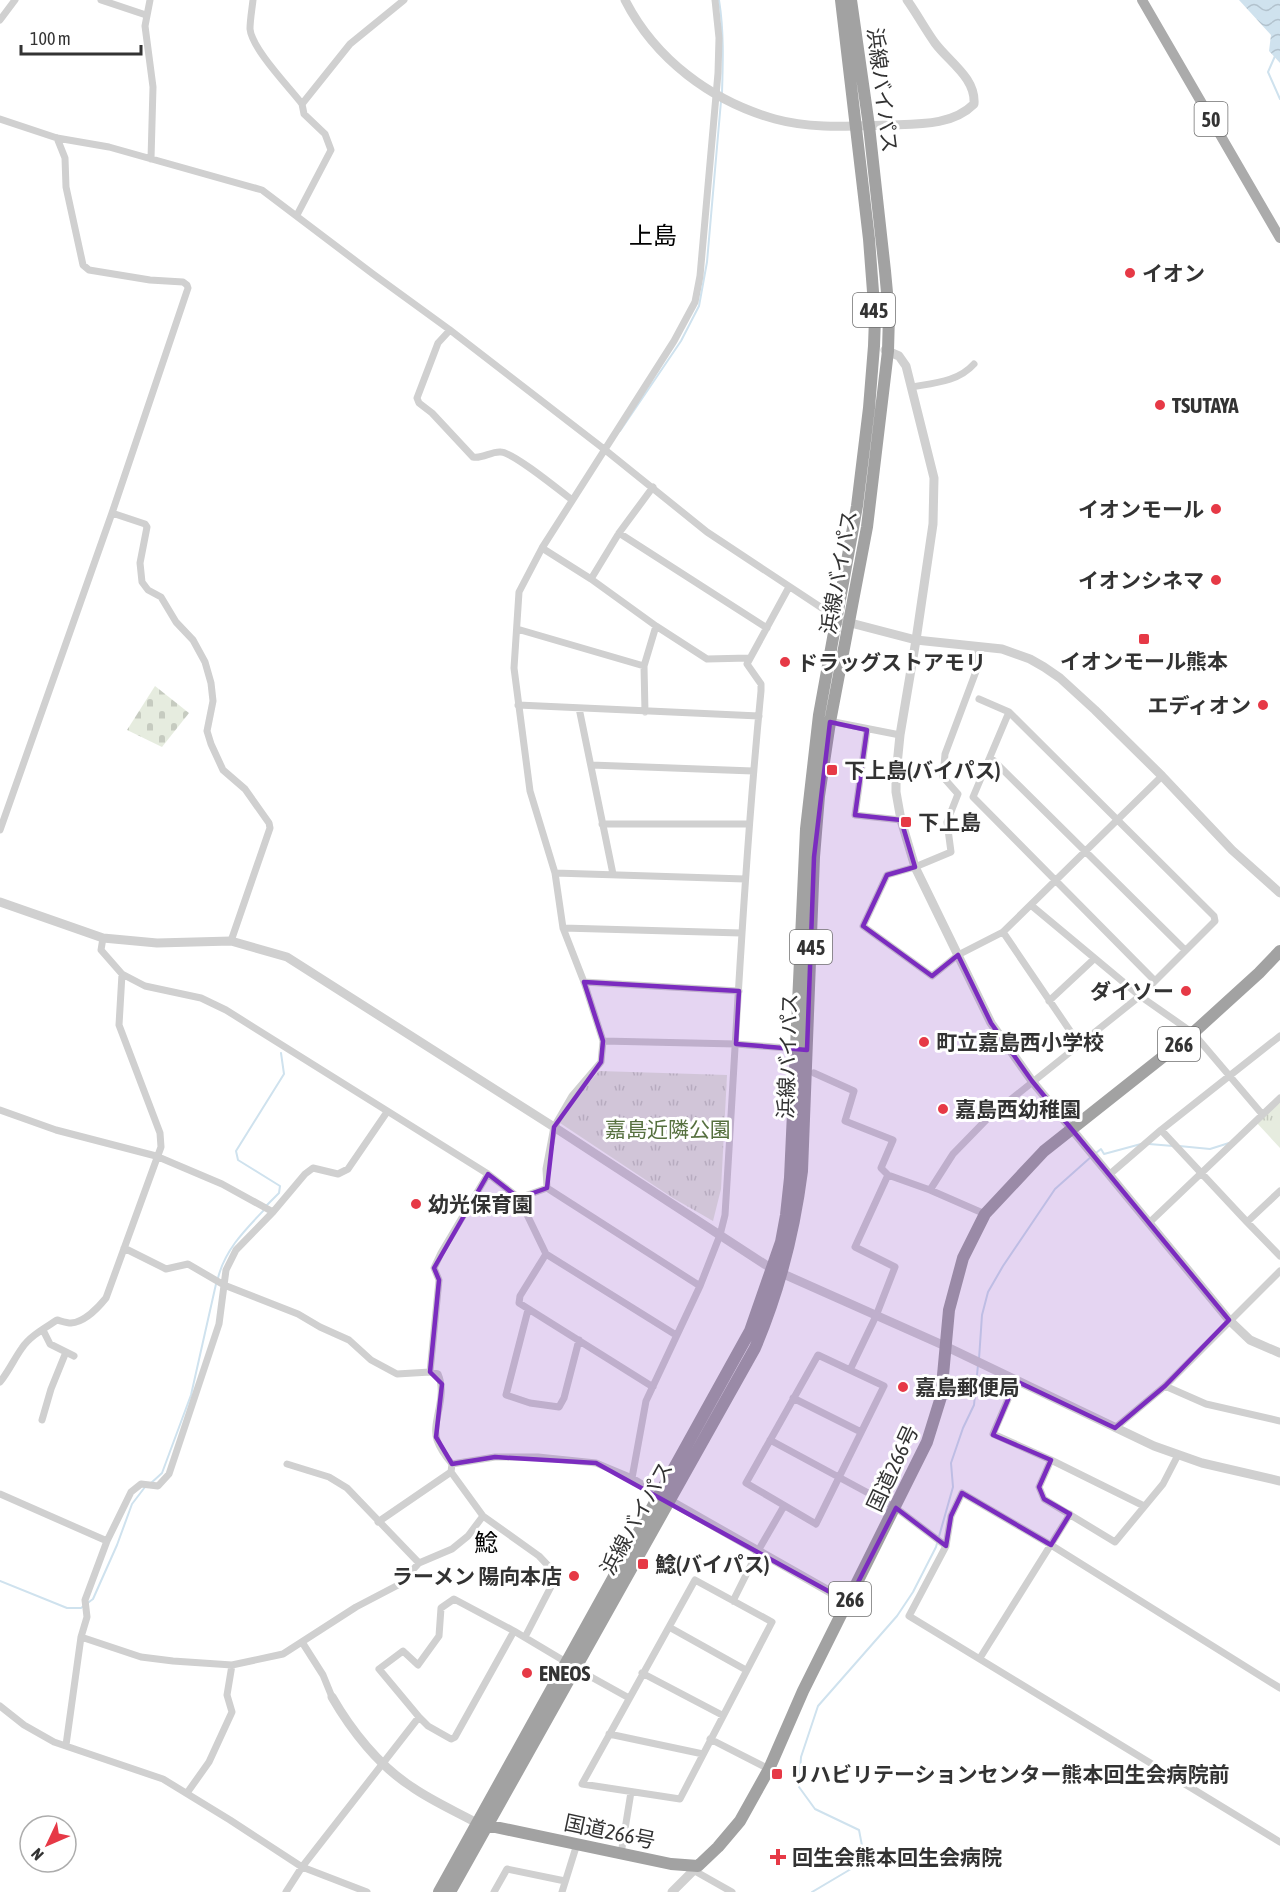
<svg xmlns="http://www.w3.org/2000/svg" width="1280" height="1892" font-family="'Asap Condensed','Noto Sans JP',sans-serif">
<defs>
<pattern id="grass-tufts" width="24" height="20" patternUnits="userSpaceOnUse" patternTransform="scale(1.5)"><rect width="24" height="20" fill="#e6ecdf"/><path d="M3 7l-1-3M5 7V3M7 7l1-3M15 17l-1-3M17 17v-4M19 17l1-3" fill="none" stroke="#c6cbc0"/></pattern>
<pattern id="cemetery-stones" width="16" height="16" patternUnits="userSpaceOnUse" patternTransform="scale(1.5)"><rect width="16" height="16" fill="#e6ecdf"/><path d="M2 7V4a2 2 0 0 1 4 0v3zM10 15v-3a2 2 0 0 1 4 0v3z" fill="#c6cbc0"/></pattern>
<pattern id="water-waves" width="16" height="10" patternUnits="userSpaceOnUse" patternTransform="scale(1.5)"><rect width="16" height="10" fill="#cfe2ee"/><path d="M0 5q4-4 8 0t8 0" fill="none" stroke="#b2c2cd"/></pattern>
</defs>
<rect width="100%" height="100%" fill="#fff"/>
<!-- grass -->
<path fill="url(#grass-tufts)" d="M 599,1071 L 727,1075 L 721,1189 L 713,1221 L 673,1198 L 560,1123 L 575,1098 Z
M 1280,1101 L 1280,1148 L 1256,1122 Z"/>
<!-- cemetery -->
<path fill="url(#cemetery-stones)" d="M 155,686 L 189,713 L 162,747 L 127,730 Z"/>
<!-- water -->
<path fill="url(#water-waves)" d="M 1239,0 L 1280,0 L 1280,63 L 1269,51 L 1271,35 Z"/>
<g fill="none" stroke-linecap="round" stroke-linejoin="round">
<!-- stream -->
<path stroke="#cfe2ee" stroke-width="2" d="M 719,0 C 724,31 723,61 722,93
M 1275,56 L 1268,72 L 1280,99
M 620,431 L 681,341 L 699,306 L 707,262 L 721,101
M 1149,1144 L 1173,1146
M 1179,1146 L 1210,1149 L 1229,1143
M 1096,1153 L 1101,1149 L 1104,1154 L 1141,1144
M 267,1205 L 279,1193 L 280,1186 L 238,1160 L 236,1151 L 284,1074 L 281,1053
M 218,1278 C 225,1250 244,1231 264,1210
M 979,1359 L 982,1315 L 988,1292 L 1003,1266 L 1055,1189 L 1092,1156
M 150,1484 L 162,1473 L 191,1395 L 216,1284
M 0,1581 L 67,1608 L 81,1608 L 93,1599 L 117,1545 L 132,1504 L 145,1487
M 812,1892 L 856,1866 L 864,1856 L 859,1830 L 815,1809 L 799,1787 L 801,1757 L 818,1706 L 897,1616 L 913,1592 L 936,1547 L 953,1487 L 951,1463 L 963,1428 L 974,1405 L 978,1365"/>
<!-- minor -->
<path stroke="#d0d0d0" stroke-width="7" d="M 101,0 L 146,15
M 150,0 L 145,26 L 153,87 L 151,159
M 253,0 C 252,9 250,20 250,29 C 252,49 289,87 302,104 L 304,114 L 325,134 L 331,150 L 297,215
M 0,20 L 15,0
M 302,104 L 350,44 L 404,0
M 0,119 L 57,138 L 109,147 L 262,190 L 373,274 L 450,330 L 604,449 L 707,532 L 837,618
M 450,330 L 438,343 L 417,398 L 419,403 L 432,413 L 473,457 C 483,459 491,451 501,452 C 514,453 559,490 572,500
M 911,387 C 934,383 958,382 974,364
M 112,513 L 145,524 L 147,527 L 140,563 L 142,582 L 148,590 L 161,597 L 176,622 L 193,640 L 205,662 L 211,683 L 213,701 L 207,731 L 211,744 L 223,770 L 245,789 L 269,823 L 270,828 L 231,941
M 619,533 L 767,628
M 542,548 L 591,579 L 656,626 L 707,659 L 749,658
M 591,579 L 619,533 L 653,487
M 517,629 L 644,666
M 978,647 L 978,666 L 945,754 L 943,777 L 958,794 L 947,822 L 951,852 L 915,867 L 887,875 L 863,926 L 932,976 L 958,955 L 1003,932 L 1162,776
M 518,705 L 759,716
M 579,708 L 613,874
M 645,712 L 644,666 L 656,626
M 1009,712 L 973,797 L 1155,981
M 829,721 L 900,735
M 867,730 L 855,815 L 901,820
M 990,757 L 1185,950
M 591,765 L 753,771
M 602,824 L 749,824
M 0,830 L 112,513 L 188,288 L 187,285 L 183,282 L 150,280 L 89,270 L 83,265 L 66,187 L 65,158 L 57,138
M 555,873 L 745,879
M 1032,906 L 1140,996 L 1193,1033 L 1262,1114
M 563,928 L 741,933
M 1003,932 L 1079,1044
M 103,938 L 101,950 L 122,974 L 145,986 L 201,998 L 226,1010 L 488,1174 L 519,1198 L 546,1254 L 676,1335
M 584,982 L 739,991
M 1049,1001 L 1094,959
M 603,1041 L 736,1044 L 799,1049
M 814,1073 L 854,1091 L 845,1121 L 893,1140 L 881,1168 L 888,1175 L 930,1190 L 985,1214
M 0,1110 L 56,1130 L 156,1156 L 222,1184 L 273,1212
M 1161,1130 L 1247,1222 L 1280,1191
M 1110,1174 L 1161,1130 L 1280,1036
M 547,1188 L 546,1169 L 554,1127 L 572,1096 L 601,1062 L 603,1041 L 584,982 L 563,928 L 555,873 L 530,791 L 514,668 L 519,592 L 542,548 L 674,341 L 695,302 L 700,276 L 718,73 L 719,38 L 715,0
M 547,1188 L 700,1286
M 930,1190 L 953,1154 L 989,1117 L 1140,996 L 1215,921 L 1214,916 L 1009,712 L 979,699
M 519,1198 L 547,1188
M 1150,1222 L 1280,1098
M 1247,1222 L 1280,1256
M 124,1248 L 166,1269 L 188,1264 L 224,1285 L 298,1314 L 320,1327 L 349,1340 L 371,1360 L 397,1374 L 430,1372 L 438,1374 C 448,1397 431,1422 437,1440 C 440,1449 446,1457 452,1464 L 451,1472 L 483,1516 L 539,1556 L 557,1575 L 525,1637
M 546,1254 L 520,1296 L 519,1303 L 653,1387
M 528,1310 L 506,1395 L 530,1403 L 559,1407 L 564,1398 L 579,1340
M 43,1330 L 50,1344 L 74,1356
M 818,1355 L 884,1386 L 816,1524 L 746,1483 Z
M 850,1370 L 876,1316 L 895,1267 L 855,1247 L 888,1175
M 430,1372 L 439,1280 L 434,1268 L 441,1253 L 488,1174
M 1016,1381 L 993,1434 L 1051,1460 L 1144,1506
M 0,1382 C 9,1371 14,1359 22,1348 C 30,1336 45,1328 57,1320 C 61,1321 67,1323 71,1323 C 84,1322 98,1308 106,1298 L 161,1147 L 160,1133 L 119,1025 L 122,974
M 1165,1386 L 1206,1404 L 1280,1421
M 793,1398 L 861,1432
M 42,1420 L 51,1389 L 66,1352
M 1115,1428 L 1165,1386 L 1280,1271
M 770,1440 L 896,1508 L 946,1546
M 1051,1460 L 1039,1487 L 1044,1499 L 1115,1542 L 1163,1484 L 1178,1455
M 287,1464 L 329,1477 L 347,1488 L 419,1563
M 452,1464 L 495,1457 L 538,1457 L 596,1463 L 632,1478 L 659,1494
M 632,1478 L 646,1401 L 700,1286 L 720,1235 L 725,1215 C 736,1040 744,865 761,691 L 761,684 L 747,664 L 789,587
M 0,1494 L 107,1541
M 378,1522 L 451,1472
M 695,1580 L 772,1622 L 680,1799 L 582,1784 Z
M 733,1601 L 758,1551 L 784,1506
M 669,1627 L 746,1670
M 81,1637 L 141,1657 L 173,1661 L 232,1665 L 283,1654 L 356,1607 L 400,1584 L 419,1563 L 452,1549 L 468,1536 L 483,1516
M 302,1642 L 323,1675 L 332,1697
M 980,1658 L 1070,1514
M 575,1668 L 629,1698
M 642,1673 L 722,1715
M 1280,1688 L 1051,1545 L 962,1493 L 951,1516 L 946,1546 L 909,1616 L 1280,1842
M 0,1706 L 24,1725 L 54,1742 L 163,1779 L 230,1820 L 302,1867 L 367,1892
M 419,1717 L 428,1726 L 451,1739 L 455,1737 L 514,1631
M 609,1734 L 703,1754
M 710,1739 L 769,1769
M 66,1745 L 81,1637 L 87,1617 L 85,1600 L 107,1541 L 131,1492 L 141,1484 L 158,1486 L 169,1474 L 219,1324 L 226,1270 L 236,1250 L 273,1212 L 305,1174 L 313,1168 L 338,1174 L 348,1169 L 387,1112
M 187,1793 L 209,1762 L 232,1712 L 227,1695 L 232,1665
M 621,1854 L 631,1792
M 693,1870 L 732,1892
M 286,1892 L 302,1867 L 419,1717 L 379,1669 L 403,1651 L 418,1665 L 439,1636 L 441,1608 L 454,1599 L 514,1631 L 566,1662
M 494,1892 L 507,1869 L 565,1881
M 562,1892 L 577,1844"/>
<!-- tertiary -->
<path stroke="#d0d0d0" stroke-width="9" d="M 625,0 C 655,59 711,101 775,119 C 811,129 851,126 888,125 C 918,124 952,126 974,104 C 976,78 949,62 935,43 C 925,29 917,14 907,0
M 885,350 L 899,356 L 906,366 L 934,478 L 933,524 L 916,640 L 900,735 L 896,775 L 896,792 L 901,820 L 915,867 L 991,1023 L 1032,1081 L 1229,1320 L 1250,1340 L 1280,1353
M 843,621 L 916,640 L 1002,649 L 1030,659 L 1044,667 L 1060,678 L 1095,710 L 1162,776 L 1232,850 L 1280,893
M 0,902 L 103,938 L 157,943 L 231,941 L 287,957 L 554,1127 L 772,1269 L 945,1346 L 1154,1446 L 1202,1463 L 1280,1481
M 665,1498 L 848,1602
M 332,1697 C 351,1730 379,1766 412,1787 C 432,1801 455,1811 477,1823
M 672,1892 L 698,1866"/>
<!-- primary -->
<path stroke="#ababab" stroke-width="10" d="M 1142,0 L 1280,238"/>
<!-- trunk -->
<path stroke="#a2a2a2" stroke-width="12" d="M 481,1824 L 671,1864 L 698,1866 L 718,1847 L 740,1821 L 769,1769 L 803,1691 L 927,1442 L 941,1397 L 949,1310 L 963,1258 L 985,1214 L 1044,1151 L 1193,1033 L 1259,973 L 1280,951
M 439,1892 L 750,1331 L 781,1242 L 786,1215 L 790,1178 L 806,829 L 819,715 L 857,506 L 869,408 L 874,346 L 875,318 L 869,239 L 841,0
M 450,1892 L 755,1348 C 780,1289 794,1234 802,1171 L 814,857 L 819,796 L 830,722 L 867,527 L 888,351 L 889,314 L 885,271 L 869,126 L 851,0"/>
</g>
<!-- marked area -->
<path fill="#7b2cbf" fill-opacity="0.2" stroke="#7b2cbf" stroke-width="4.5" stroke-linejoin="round" d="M 830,722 L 867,730 L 855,815 L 901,820 L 915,867 L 887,875 L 863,926 L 932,976 L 958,955 L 991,1023 L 1032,1081 L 1229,1320 L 1165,1386 L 1115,1428 L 1016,1381 L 993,1435 L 1051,1460 L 1039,1487 L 1044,1499 L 1070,1514 L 1051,1545 L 962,1493 L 951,1516 L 946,1546 L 896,1508 L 848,1602 L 596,1463 L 495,1457 L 452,1464 L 436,1437 L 442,1384 L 430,1372 L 439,1280 L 434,1268 L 488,1174 L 519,1198 L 547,1188 L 554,1127 L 601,1062 L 603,1041 L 584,982 L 739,991 L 736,1044 L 807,1050 L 814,857 Z"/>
<!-- markers -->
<g fill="#e63946" stroke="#fff" stroke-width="2">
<circle cx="1130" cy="273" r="6"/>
<circle cx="1160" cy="405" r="6"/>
<circle cx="1216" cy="509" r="6"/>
<circle cx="1216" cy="580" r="6"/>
<rect x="1138" y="633" width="12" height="12" rx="3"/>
<circle cx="785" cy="662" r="6"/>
<circle cx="1263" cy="705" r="6"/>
<rect x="826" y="764" width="12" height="12" rx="3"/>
<rect x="900" y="816" width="12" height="12" rx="3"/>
<circle cx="1186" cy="991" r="6"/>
<circle cx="924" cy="1042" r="6"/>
<circle cx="943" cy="1109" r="6"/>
<circle cx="416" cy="1204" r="6"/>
<circle cx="903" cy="1387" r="6"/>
<rect x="637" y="1558" width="12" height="12" rx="3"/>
<circle cx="574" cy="1576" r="6"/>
<circle cx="527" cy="1673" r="6"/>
<rect x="771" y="1768" width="12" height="12" rx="3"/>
<path d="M775 1848h6v6h6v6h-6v6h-6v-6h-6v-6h6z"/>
</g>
<g text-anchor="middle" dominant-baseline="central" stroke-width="6" stroke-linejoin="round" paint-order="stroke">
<!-- shield labels -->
<g fill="#fff" stroke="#707070" stroke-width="1.5">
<rect x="1194.5" y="102" width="33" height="34" rx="4.5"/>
<rect x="853" y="293" width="42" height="34" rx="4.5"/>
<rect x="790" y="930" width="42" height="34" rx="4.5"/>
<rect x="1158" y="1027" width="42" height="34" rx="4.5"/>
<rect x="829" y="1582" width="42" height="34" rx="4.5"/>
</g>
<g font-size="20" font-weight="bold" fill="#333">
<text x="1211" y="119">50</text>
<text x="874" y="310">445</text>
<text x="811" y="947">445</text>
<text x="1179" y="1044">266</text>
<text x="850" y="1599">266</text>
</g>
<!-- street labels -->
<g font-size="21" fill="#333" stroke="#fff">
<text transform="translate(883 90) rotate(83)">浜線バイパス</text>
<text transform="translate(838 572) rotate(-80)">浜線バイパス</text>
<text transform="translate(787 1056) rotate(-88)">浜線バイパス</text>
<text transform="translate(892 1468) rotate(-65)">国道266号</text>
<text transform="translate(636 1518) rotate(-61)">浜線バイパス</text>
<text transform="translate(610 1831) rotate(12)">国道266号</text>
</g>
<!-- poi labels -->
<g font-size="21" font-weight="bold" fill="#333" stroke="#fff" text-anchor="start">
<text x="1142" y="273">イオン</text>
<text x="1172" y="405">TSUTAYA</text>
<text x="1204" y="509" text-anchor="end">イオンモール</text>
<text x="1204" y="580" text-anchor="end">イオンシネマ</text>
<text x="1144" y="661" text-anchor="middle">イオンモール熊本</text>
<text x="797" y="662">ドラッグストアモリ</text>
<text x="1251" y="705" text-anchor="end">エディオン</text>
<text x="844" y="770">下上島(バイパス)</text>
<text x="918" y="822">下上島</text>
<text x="1174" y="991" text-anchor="end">ダイソー</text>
<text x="936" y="1042">町立嘉島西小学校</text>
<text x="955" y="1109">嘉島西幼稚園</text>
<text x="428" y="1204">幼光保育園</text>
<text x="915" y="1387">嘉島郵便局</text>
<text x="655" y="1564">鯰(バイパス)</text>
<text x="562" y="1576" text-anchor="end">ラーメン 陽向本店</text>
<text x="539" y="1673">ENEOS</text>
<text x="789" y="1774">リハビリテーションセンター熊本回生会病院前</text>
<text x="792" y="1857">回生会熊本回生会病院</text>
</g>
<!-- park labels -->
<g font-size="21" fill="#56703f" stroke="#fff">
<text x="668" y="1129">嘉島近隣公園</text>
</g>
<!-- quarter labels -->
<g font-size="24" fill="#000" stroke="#fff">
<text x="653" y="235">上島</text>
<text x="486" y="1542">鯰</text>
</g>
</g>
<!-- north arrow -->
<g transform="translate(48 1844) rotate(226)"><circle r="28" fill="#ffffff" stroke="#adadad" stroke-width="1.5"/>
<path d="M0-4.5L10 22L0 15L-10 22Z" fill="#e63946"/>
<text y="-9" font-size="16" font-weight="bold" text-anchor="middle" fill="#333333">N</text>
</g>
<!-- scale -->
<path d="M21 45v9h120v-9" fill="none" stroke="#333333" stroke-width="3"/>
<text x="30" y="45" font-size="18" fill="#333333" stroke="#ffffff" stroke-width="4.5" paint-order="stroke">100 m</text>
</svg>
